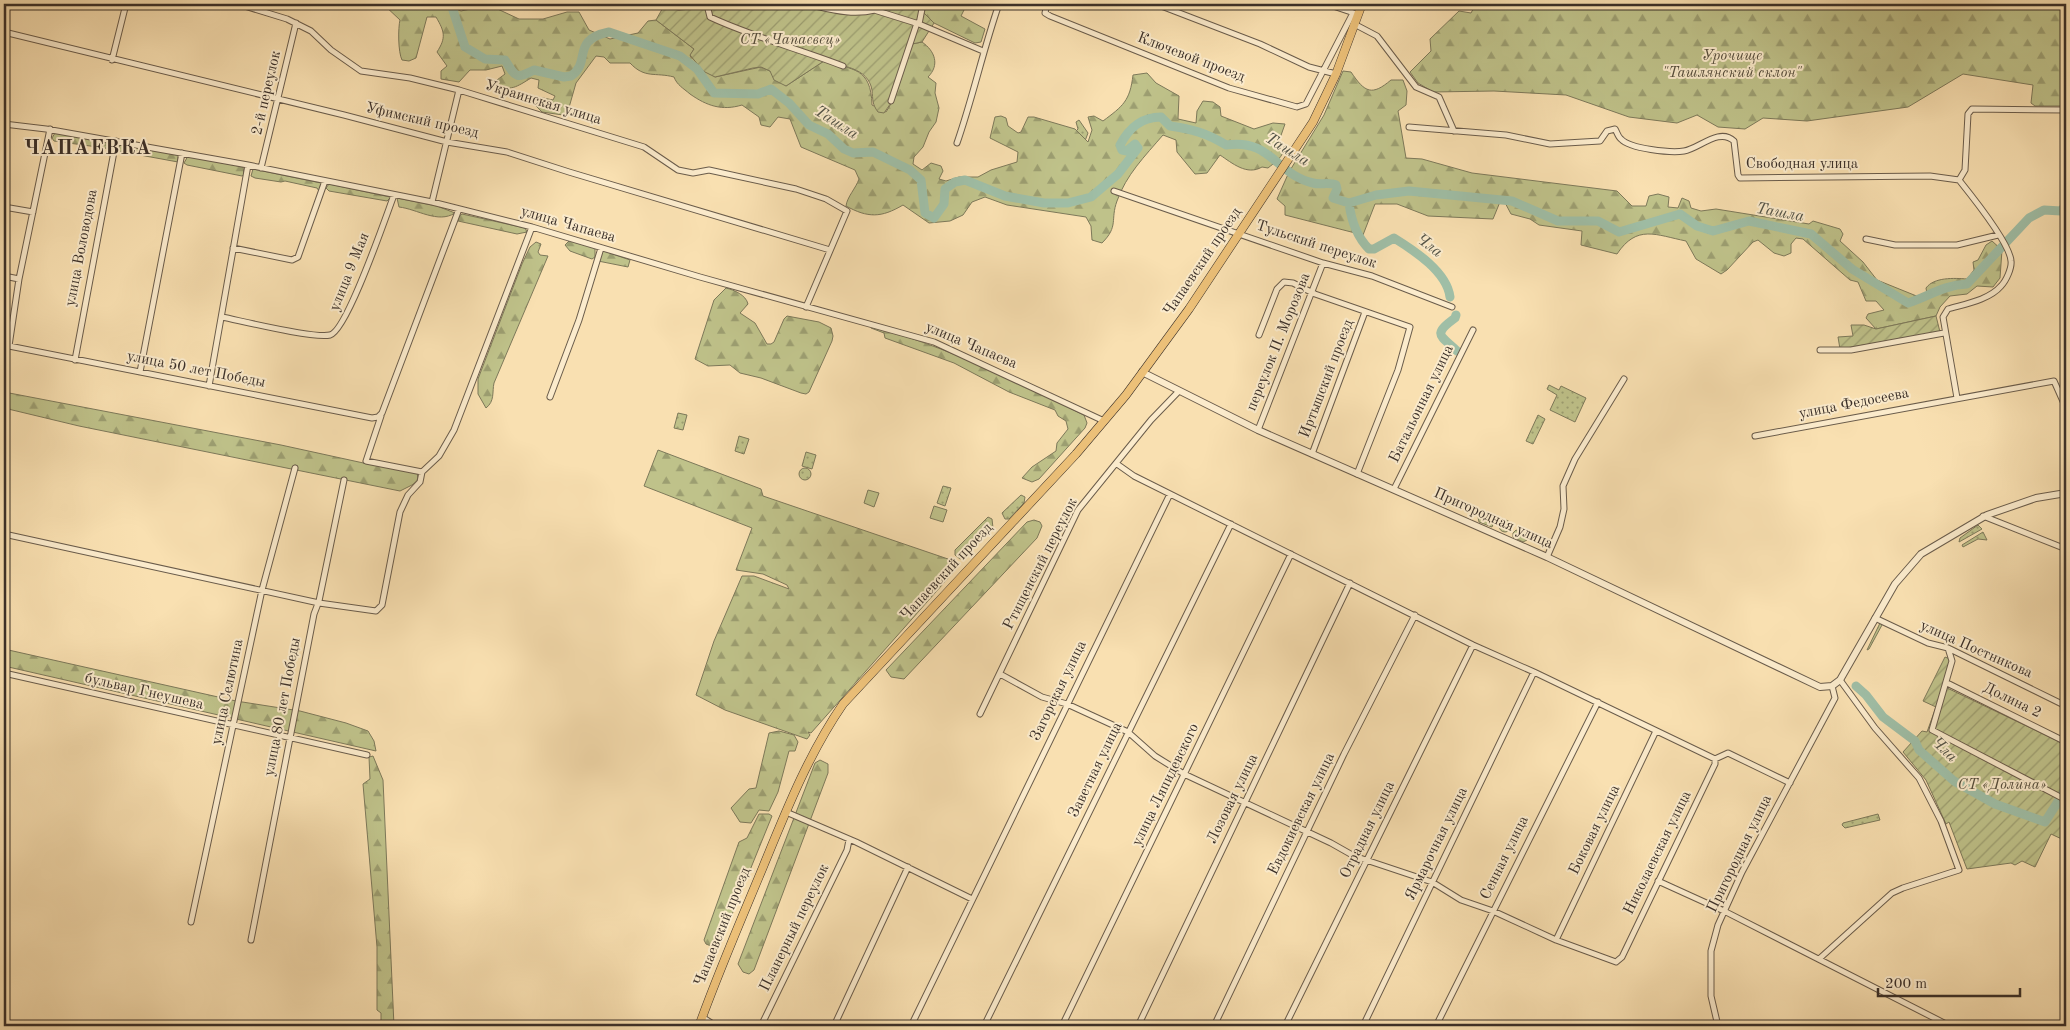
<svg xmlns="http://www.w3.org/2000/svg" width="2070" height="1030" font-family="'Old Standard TT',serif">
<defs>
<pattern id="grass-dots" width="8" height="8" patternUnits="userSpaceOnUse" patternTransform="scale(1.25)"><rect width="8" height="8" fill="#bfc28a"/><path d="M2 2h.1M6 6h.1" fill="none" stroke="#9c9e71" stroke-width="1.8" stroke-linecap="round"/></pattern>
<pattern id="forest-firs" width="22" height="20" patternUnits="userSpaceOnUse" patternTransform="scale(1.25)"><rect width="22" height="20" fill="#bfc28a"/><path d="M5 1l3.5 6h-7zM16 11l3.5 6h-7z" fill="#9c9e71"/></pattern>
<pattern id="garden-furrows" width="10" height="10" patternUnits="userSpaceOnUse" patternTransform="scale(1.25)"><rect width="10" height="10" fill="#bfc28a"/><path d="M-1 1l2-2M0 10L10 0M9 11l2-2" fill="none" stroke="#9c9e71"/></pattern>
</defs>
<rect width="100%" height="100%" fill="#f9e0b1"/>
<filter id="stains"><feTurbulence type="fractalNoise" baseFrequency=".004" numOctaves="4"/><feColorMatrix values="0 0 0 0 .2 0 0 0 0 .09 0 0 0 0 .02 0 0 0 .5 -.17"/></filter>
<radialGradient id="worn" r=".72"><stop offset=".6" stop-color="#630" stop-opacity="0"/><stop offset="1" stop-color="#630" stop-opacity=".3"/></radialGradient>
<!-- grass -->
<path fill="url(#grass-dots)" stroke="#7d795a" d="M 1079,120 L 1088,133 L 1085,141 L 1074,133 L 1078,129 L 1076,122 Z
M 1549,385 L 1559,390 L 1561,386 L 1586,398 L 1575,422 L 1550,410 L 1557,395 L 1547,389 Z
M 678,413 L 687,415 L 683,430 L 674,428 Z
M 1538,415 L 1545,419 L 1533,444 L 1526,441 Z
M 739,436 L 749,439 L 744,454 L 735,451 Z
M 806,452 L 816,455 L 812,469 L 802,466 Z
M799 474a6 6 0 1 1 12 0a6 6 0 1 1-12 0Z
M 943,486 L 951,488 L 945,506 L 937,503 Z
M 1021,495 L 1025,497 L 1024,503 L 1009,519 L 1005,519 L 1002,513 Z
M 1482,513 L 1495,519 L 1492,527 L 1479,522 L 1478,517 Z
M1499 526a6 6 0 1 1 12 0a6 6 0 1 1-12 0Z
M 1978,525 L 1982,529 L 1959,542 L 1960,538 Z
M 1516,530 L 1527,535 L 1527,540 L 1523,542 L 1513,537 L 1513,533 Z
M 1983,532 L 1987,540 L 1978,539 L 1963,547 L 1962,545 Z
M 1880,623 L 1882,625 L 1869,649 L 1867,650 Z
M 1878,814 L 1880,820 L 1845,828 L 1842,825 L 1843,823 Z"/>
<!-- forest -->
<path fill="url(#forest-firs)" stroke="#7d795a" d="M 383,4 L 444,4 L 461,11 L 489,5 L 519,19 L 543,19 L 567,12 L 579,12 L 589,30 L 610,39 L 638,33 L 648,21 L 656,20 L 694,49 L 690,56 L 715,77 L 761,67 L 770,71 L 786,86 L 824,61 C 853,70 871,67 872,105 L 886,112 L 895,97 L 912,44 L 922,42 C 935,51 940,65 928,77 L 936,83 L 935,93 L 939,108 L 936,122 L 929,132 L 923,147 L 914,157 L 913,164 L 922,170 L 931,163 L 941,166 L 943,171 L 939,179 L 946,181 L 959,177 L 978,177 L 991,170 L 1017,162 L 1018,152 L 990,138 L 995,117 L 1001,116 L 1006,118 L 1008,126 L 1018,133 L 1021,132 L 1028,117 L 1034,117 L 1075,129 L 1088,142 L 1092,130 L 1088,117 L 1094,116 L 1103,121 C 1123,106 1130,101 1133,75 L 1147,73 L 1156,83 L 1179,96 L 1178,119 L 1196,123 L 1197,111 L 1203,101 L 1213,102 L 1220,107 L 1221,116 L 1254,129 L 1273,123 L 1285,124 L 1279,141 L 1284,147 C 1284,157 1274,163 1268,168 L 1262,167 C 1247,176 1232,163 1220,155 L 1207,173 L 1195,174 L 1177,152 L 1176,140 L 1163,135 C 1145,156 1126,175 1117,201 C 1110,220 1119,226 1102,243 L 1092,240 L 1091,226 L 1086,217 L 1007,205 L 985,197 L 972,202 L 963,215 L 950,221 L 929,223 L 903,205 C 881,218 868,218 846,206 C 847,197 856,188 859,179 L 855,170 L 801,147 L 790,119 L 778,117 L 770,127 L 761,125 L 759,117 L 742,105 C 722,111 707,106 690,94 C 683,88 677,85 674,77 C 655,72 645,79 630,63 L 610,63 L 604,57 L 596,56 L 576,83 L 568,111 L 563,115 L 542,112 L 533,103 L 538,97 L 553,100 L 555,96 L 538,88 L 539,80 L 531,78 C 518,86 509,93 495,84 L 497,80 L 505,74 L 502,66 L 486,70 L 470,70 L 459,82 L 441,79 L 441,71 L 447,66 L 437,52 C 446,38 445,32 436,17 L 427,17 L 416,58 L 409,61 L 402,60 C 398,52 398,28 400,20 Z
M 923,4 L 967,4 L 961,16 L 985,29 L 981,42 L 975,43 L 934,23 L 922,11 Z
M 1476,4 L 2066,4 L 2066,106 L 2035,106 L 2031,103 L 2033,85 L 1963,74 L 1908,107 L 1807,121 L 1763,118 L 1745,129 L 1718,127 L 1697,115 L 1677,123 L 1629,117 L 1566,95 L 1494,91 L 1433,92 L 1418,83 L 1410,72 L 1431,51 L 1430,39 L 1459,11 L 1471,13 Z
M 1343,71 L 1351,72 C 1365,93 1372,96 1391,80 L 1403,80 L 1407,91 L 1406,105 L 1398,111 L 1406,158 L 1422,159 L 1472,173 L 1617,191 L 1632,206 L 1646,206 L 1649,196 L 1658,194 L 1669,197 L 1668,207 L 1678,208 L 1682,198 L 1689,201 L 1691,208 L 1701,211 L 1716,209 L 1809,224 L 1813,221 L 1840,229 L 1843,234 L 1840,241 L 1863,262 L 1877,280 L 1919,297 L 1927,294 L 1926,288 C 1934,277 1954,278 1967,279 L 1974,270 L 1973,262 L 1978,260 L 1986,245 L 1992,241 L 2002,250 L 2000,278 L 1993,287 L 1977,286 L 1967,294 L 1950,296 L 1940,307 L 1936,316 L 1876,329 L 1866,318 L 1868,314 L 1884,310 L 1876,301 L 1866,301 L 1858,282 L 1850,280 L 1803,239 L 1796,238 L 1791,244 L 1791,253 L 1784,256 L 1774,253 L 1758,240 L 1753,242 L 1727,270 L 1721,274 L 1696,259 L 1686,241 C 1656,235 1637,224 1617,254 L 1581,245 L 1582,231 L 1539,225 L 1530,219 L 1511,214 L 1502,197 L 1493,219 L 1428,216 L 1397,204 L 1375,204 L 1363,235 L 1285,215 L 1285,206 L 1277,199 L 1289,172 L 1324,115 Z
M 55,133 L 110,142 L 112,149 L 54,141 L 52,138 Z
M 120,144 L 178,154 L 178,162 L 118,151 Z
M 188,156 L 243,167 L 244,175 L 242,176 L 187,165 L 184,163 Z
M 253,169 L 321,183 L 319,191 L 317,188 L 285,181 L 281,182 L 255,178 L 251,176 Z
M 329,184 L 390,197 L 390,198 L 387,201 L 329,191 L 326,188 Z
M 397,198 L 437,206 L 455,213 C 438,224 417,209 399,207 Z
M 462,214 L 525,228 L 527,232 L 517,234 L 458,221 L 459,216 Z
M 570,240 L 595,248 L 595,257 L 592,259 L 570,251 L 565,245 Z
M 536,242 L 541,244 L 538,252 L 540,255 L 548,256 L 494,383 C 492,392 495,401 486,408 L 478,394 L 478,379 L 522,264 L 530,247 Z
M 601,250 L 630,260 L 628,267 L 598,261 Z
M 726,288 C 734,290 746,295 748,304 L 740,313 L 755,323 L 767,344 L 771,344 L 774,342 L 784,319 L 787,316 L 819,322 L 831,328 L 833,336 L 832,341 L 809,392 L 806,394 L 801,393 L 761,378 L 740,373 L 730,365 L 708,366 L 695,359 L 714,300 Z
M 872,327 C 946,345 1015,382 1084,415 L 1087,423 L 1085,428 L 1039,479 L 1032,482 L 1022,478 L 1032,467 L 1056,451 L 1057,443 L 1068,429 L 1066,421 L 1058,416 L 1055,410 L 1009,392 L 954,363 L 885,338 L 884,333 L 871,328 Z
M 4,392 L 281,445 L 368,464 L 374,463 L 417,471 L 418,480 L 412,485 L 400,491 L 79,426 L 4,408 Z
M 658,450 L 761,489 L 763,496 L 948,559 L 948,562 L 957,563 L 958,567 L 811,733 L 808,732 L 810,735 L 807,739 L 725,710 L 696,695 L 714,641 L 742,576 L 754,576 L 789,589 L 787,585 L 763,574 L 736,570 L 752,528 L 644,486 Z
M 988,517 L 992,519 L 993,528 L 965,557 L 960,559 L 955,555 L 955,550 Z
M 1034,520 L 1040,522 L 1042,526 L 1037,538 L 904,679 L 891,677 L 886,670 L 1027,522 Z
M 4,649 L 236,701 L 300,711 L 346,723 L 368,731 L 374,741 L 376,751 L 4,666 Z
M 779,731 L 794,735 L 798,742 L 795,751 L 789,751 L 778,792 L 769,811 L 759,810 L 751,823 L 740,822 L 731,808 L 749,789 L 756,788 L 769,733 Z
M 373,756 L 383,780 L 394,1026 L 381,1026 L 381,1013 L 377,1010 L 377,947 L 363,784 L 370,779 L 369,757 Z
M 820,760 L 828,764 L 828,773 L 754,970 L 749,974 L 743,972 L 738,964 L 815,763 Z
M 759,814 L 769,814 L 772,816 L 720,944 L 716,948 L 706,944 L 704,940 L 739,842 L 747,838 Z"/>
<!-- garden -->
<path fill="url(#garden-furrows)" stroke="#7d795a" d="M 665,4 L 923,4 L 922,11 L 934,23 L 922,42 L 912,44 L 895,97 L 884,113 L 878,112 C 872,104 873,100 872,90 C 868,67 841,66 824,61 L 786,86 L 774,80 L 770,71 L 761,67 L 753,68 L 715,77 L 703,71 L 690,55 L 694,49 L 656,20 Z
M 1936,316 L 1940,332 L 1840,349 L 1838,337 L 1853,336 L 1851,325 L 1864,325 L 1876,329 Z
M 1945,657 L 1950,659 L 1943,686 L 2066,745 L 2066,841 L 2051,834 L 2035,867 L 2022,861 L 2015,865 L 2011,863 L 1967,869 L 1949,822 L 1946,824 L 1926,780 L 1903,752 L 1922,731 L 1927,732 L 1936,707 L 1923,701 Z"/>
<!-- pitch -->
<path fill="#bfc28a" stroke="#7d795a" d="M 868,490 L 879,493 L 874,507 L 864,503 Z
M 934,506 L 947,510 L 943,522 L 930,518 Z"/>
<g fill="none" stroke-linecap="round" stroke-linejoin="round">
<!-- river -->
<path stroke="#9fbea6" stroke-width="9" d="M 451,4 L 465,47 L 485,59 L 505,60 C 516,78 516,79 534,70 L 564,77 L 571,76 C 592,62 570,40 609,32 L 680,56 L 697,69 L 714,93 L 758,94 L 771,89 L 789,103 L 809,125 L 828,134 L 844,149 L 853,153 L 873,152 L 910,170 L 921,180 L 925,213 L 934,218 L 944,204 L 945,189 L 955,182 L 965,180 L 1005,196 L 1044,203 L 1068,203 L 1091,197 L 1118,174 L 1138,148 L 1135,144 L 1127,151 L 1122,150 L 1120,145 C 1129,128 1141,117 1161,117 L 1170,126 C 1191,129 1207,133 1226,145 C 1271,138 1275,174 1313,183 C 1321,185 1329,182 1336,185 L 1337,189 L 1333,198 L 1349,203 L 1376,195 L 1409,191 L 1512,201 L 1558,221 L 1598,221 L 1619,232 L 1680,214 L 1697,226 L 1713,231 L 1749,221 L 1811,234 L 1852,269 L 1908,303 C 1929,296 1944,285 1967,284 L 2029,218 L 2044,210 L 2061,211 L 2066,205
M 1349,203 C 1351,219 1357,237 1369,249 L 1374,249 L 1394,238 C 1415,251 1447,272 1450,297
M 1456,315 L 1455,318 C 1432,335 1440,335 1457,351
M 1856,686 L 1866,695 L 1883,717 L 1915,741 L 1919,750 L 1954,781 L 1995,804 L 2045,822 L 2066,789"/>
<defs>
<path id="minor" d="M 238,4 L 287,19 L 311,31 L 331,50 L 361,71 L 410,78 L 459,90 L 644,147 L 678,170 L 693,173 L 709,170 L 796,189 L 826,199 L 847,211 L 806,307
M 806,4 C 830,9 851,16 875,10
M 855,4 L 919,24 L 983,51
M 1047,4 L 1045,13 L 1050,16 L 1229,88 L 1297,107 L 1306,104 L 1353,13
M 1156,4 L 1260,44 L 1309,67 L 1336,74
M 1327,4 L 1354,13
M 707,5 L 710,17 C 753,37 799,49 843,66
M 679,7 L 715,4
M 919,24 L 923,4
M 1356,25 L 1377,36 L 1416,87 L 1439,97 L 1454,131
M 4,32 L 344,115 L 447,142 L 507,152 L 569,172 L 830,250
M 112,60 L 126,4
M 891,101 L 917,23
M 4,124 L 46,129 L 248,165 L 432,202 L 532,227 L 700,277 L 934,342 L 1104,421
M 1409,127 L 1506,135 L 1550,144 L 1600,141 L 1607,131 L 1615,129 C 1617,132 1618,137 1621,139 C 1630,149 1671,153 1684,151 C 1699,149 1719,127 1734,141 L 1738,175 L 1740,178 L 1930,176 L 1959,180 L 1965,170 L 1968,114 L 1972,109 L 2066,110
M 957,143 C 973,97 983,50 999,4
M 261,168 L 296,23
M 1114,191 L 1323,263 L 1372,276 L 1452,307
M 432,202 L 459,90
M 4,207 L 33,212
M 1866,239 L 1895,245 L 1957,245 L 1998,235
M 233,248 L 292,260 L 298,257 L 325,181
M 4,276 L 19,279
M 222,317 C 242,321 314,339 330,335 C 347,331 386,216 394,195
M 1259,335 L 1277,289 L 1284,282 L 1293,283 L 1315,294 L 1410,327 L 1398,370 L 1357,474
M 4,345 L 372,418 L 378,417 L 382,413 L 459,209
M 9,346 L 19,279 L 50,129
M 1820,350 L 1851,350 L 1944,333
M 75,360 L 116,141
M 140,372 L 182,153
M 209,386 L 248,165
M 550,397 L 579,320 L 601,248
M 1957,398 L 1943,317 L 1948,309 C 1965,304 1989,300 2001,286 C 2006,281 2012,268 2011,261 C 2010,243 1971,195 1959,180
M 381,416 L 366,461 L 422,472
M 1258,430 L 1323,263
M 1755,436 L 2054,381 L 2066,408
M 1312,454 L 1365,312
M 1117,464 L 1134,476 L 1473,645 L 1534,672 L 1715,759 L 1728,753 L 1790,783
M 1394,489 L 1473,330
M 1983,516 L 2066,549
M 4,534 L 319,603 L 376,611 L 382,605 L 400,512 L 408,495 L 420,482 L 422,472 L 439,456 L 454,430 L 532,227
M 1547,557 L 1560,527 L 1564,509 L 1563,486 L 1575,459 L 1624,379
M 1875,618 L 1928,643 L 1948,648 L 2066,706
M 1948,648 L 1952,661 L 1932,730 L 2066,800
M 4,673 L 367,755
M 1000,674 L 1042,697 L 1067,704 L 1128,732 L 1155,756 L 1184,774 L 1331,843 L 1354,856 L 1432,882 L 1461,900 L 1493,911 L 1556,940 L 1616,962 L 1622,957 L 1715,764 L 1715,759
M 1947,683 L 2066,742
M 980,714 L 1078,510 L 1151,420 L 1179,391
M 786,812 L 856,842 L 972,899
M 1658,881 L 1724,911 L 1950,1026
M 191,922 L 262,590 L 295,468
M 251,940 L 314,614 L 319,601 L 344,480
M 1556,940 L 1656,731
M 1819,959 L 1892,893 L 1903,888 L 1959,870 L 1941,821 L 1919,778 L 1875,728 L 1840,680
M 702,1017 L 716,1026
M 761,1026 L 847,850 L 849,840
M 834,1026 L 908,867
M 911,1026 L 1170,494
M 984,1026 L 1231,524
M 1062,1026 L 1291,554
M 1138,1026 L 1350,583
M 1214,1026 L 1344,754 L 1415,615
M 1285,1026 L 1473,645
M 1363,1026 L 1534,672
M 1436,1026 L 1598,702
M 1718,1026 L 1711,996 L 1711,951 L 1718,925 L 1742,872 L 1835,698 L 1832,686"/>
<path id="tertiary" d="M 1142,372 L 1258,430 L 1547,557 L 1820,687 L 1832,686 L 1840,680 L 1895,584 L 1921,554 L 1987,515 L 2036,498 L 2066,493"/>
<path id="primary" d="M 699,1026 C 718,973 741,920 763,867 C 786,811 808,755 843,704 L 1076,454 L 1126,395 L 1189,309 L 1313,122 L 1336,74 L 1362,4"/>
</defs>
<!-- minor casing -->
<use href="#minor" stroke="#6a5c4b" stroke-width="7"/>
<!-- tertiary casing -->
<use href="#tertiary" stroke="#6a5c4b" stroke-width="8"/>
<!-- primary casing -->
<use href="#primary" stroke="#3b3029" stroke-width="9"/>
<!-- minor -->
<use href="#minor" stroke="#fbebcc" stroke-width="5"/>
<!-- tertiary -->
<use href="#tertiary" stroke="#fbebcc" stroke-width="6"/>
<!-- primary -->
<use href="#primary" stroke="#ecc078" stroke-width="8"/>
</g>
<g text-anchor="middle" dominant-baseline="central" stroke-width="4" stroke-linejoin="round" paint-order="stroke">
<!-- park labels -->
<g font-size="15" font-style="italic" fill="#554d3c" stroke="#fbebcc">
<text x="790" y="40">СТ «Чапаевец»</text>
<text x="1732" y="56">Урочище<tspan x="1732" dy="17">"Ташлянский склон"</tspan></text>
<text x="2002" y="785">СТ «Долина»</text>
</g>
<!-- street labels -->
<g font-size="15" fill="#3b3029" stroke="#fbebcc">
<text transform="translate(1191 58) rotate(21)">Ключевой проезд</text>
<text transform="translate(267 93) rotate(-77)">2-й переулок</text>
<text transform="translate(543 103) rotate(17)">Украинская улица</text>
<text transform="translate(422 121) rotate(13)">Уфимский проезд</text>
<text x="1802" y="164">Свободная улица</text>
<text transform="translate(568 225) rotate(16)">улица Чапаева</text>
<text transform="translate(1316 245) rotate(18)">Тульский переулок</text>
<text transform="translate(82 248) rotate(-79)">улица Воловодова</text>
<text transform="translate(1203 262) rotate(-56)">Чапаевский проезд</text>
<text transform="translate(350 272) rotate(-68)">улица 9 Мая</text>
<text transform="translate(1279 342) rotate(-68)">переулок П. Морозова</text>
<text transform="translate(971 346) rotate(23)">улица Чапаева</text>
<text transform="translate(196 370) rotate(11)">улица 50 лет Победы</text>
<text transform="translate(1327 379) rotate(-69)">Иртышский проезд</text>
<text transform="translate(1422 404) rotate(-64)">Батальонная улица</text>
<text transform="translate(1854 404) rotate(-11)">улица Федосеева</text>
<text transform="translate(1493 519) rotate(24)">Пригородная улица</text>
<text transform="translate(1041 564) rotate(-63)">Ртищенский переулок</text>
<text transform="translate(947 572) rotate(-47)">Чапаевский проезд</text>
<text transform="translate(1976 650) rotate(24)">улица Постникова</text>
<text transform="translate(1059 691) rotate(-64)">Загорская улица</text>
<text transform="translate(144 692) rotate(13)">бульвар Гнеушева</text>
<text transform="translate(228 692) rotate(-78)">улица Селютина</text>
<text transform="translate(2012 701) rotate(26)">Долина 2</text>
<text transform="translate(283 707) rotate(-79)">улица 80 лет Победы</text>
<text transform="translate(1096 770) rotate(-64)">Заветная улица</text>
<text transform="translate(1166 785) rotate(-64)">улица Ляпидевского</text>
<text transform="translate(1233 799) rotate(-64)">Лозовая улица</text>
<text transform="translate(1302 814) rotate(-64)">Евдокиевская улица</text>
<text transform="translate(1368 830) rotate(-64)">Отрадная улица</text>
<text transform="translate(1595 830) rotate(-64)">Боковая улица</text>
<text transform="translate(1437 844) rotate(-64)">Ярмарочная улица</text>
<text transform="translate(1658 853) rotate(-64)">Николаевская улица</text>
<text transform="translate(1740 854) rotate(-64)">Пригородная улица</text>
<text transform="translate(1505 858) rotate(-64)">Сенная улица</text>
<text transform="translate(723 927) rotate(-68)">Чапаевский проезд</text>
<text transform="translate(795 928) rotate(-64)">Планерный переулок</text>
</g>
<!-- water labels -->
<g font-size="16" font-style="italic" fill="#545448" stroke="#fbebcc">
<text transform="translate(836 123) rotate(33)">Ташла</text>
<text transform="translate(1287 150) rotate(32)">Ташла</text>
<text transform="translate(1780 213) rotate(10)">Ташла</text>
<text transform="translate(1429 246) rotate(37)">Чла</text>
<text transform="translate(1944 750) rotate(44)">Чла</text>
</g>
<!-- district labels -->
<g font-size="20" font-weight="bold" letter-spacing="1" fill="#3b3029" stroke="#fbebcc">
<text x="88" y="149">ЧАПАЕВКА</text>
</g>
</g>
<!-- margin -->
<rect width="2070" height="1030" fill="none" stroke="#f9e0b1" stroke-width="20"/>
<rect x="5" y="5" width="2060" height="1020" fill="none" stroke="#3b3029" stroke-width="2.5"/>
<rect x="10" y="10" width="2050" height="1010" fill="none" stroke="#3b3029"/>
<!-- scale -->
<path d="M1878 988v8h142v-8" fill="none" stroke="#3b3029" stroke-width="2.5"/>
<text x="1885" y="988" font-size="15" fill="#3b3029" stroke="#fbebcc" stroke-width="4" paint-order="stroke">200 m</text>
<rect width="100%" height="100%" filter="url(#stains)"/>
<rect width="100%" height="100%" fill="url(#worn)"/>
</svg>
